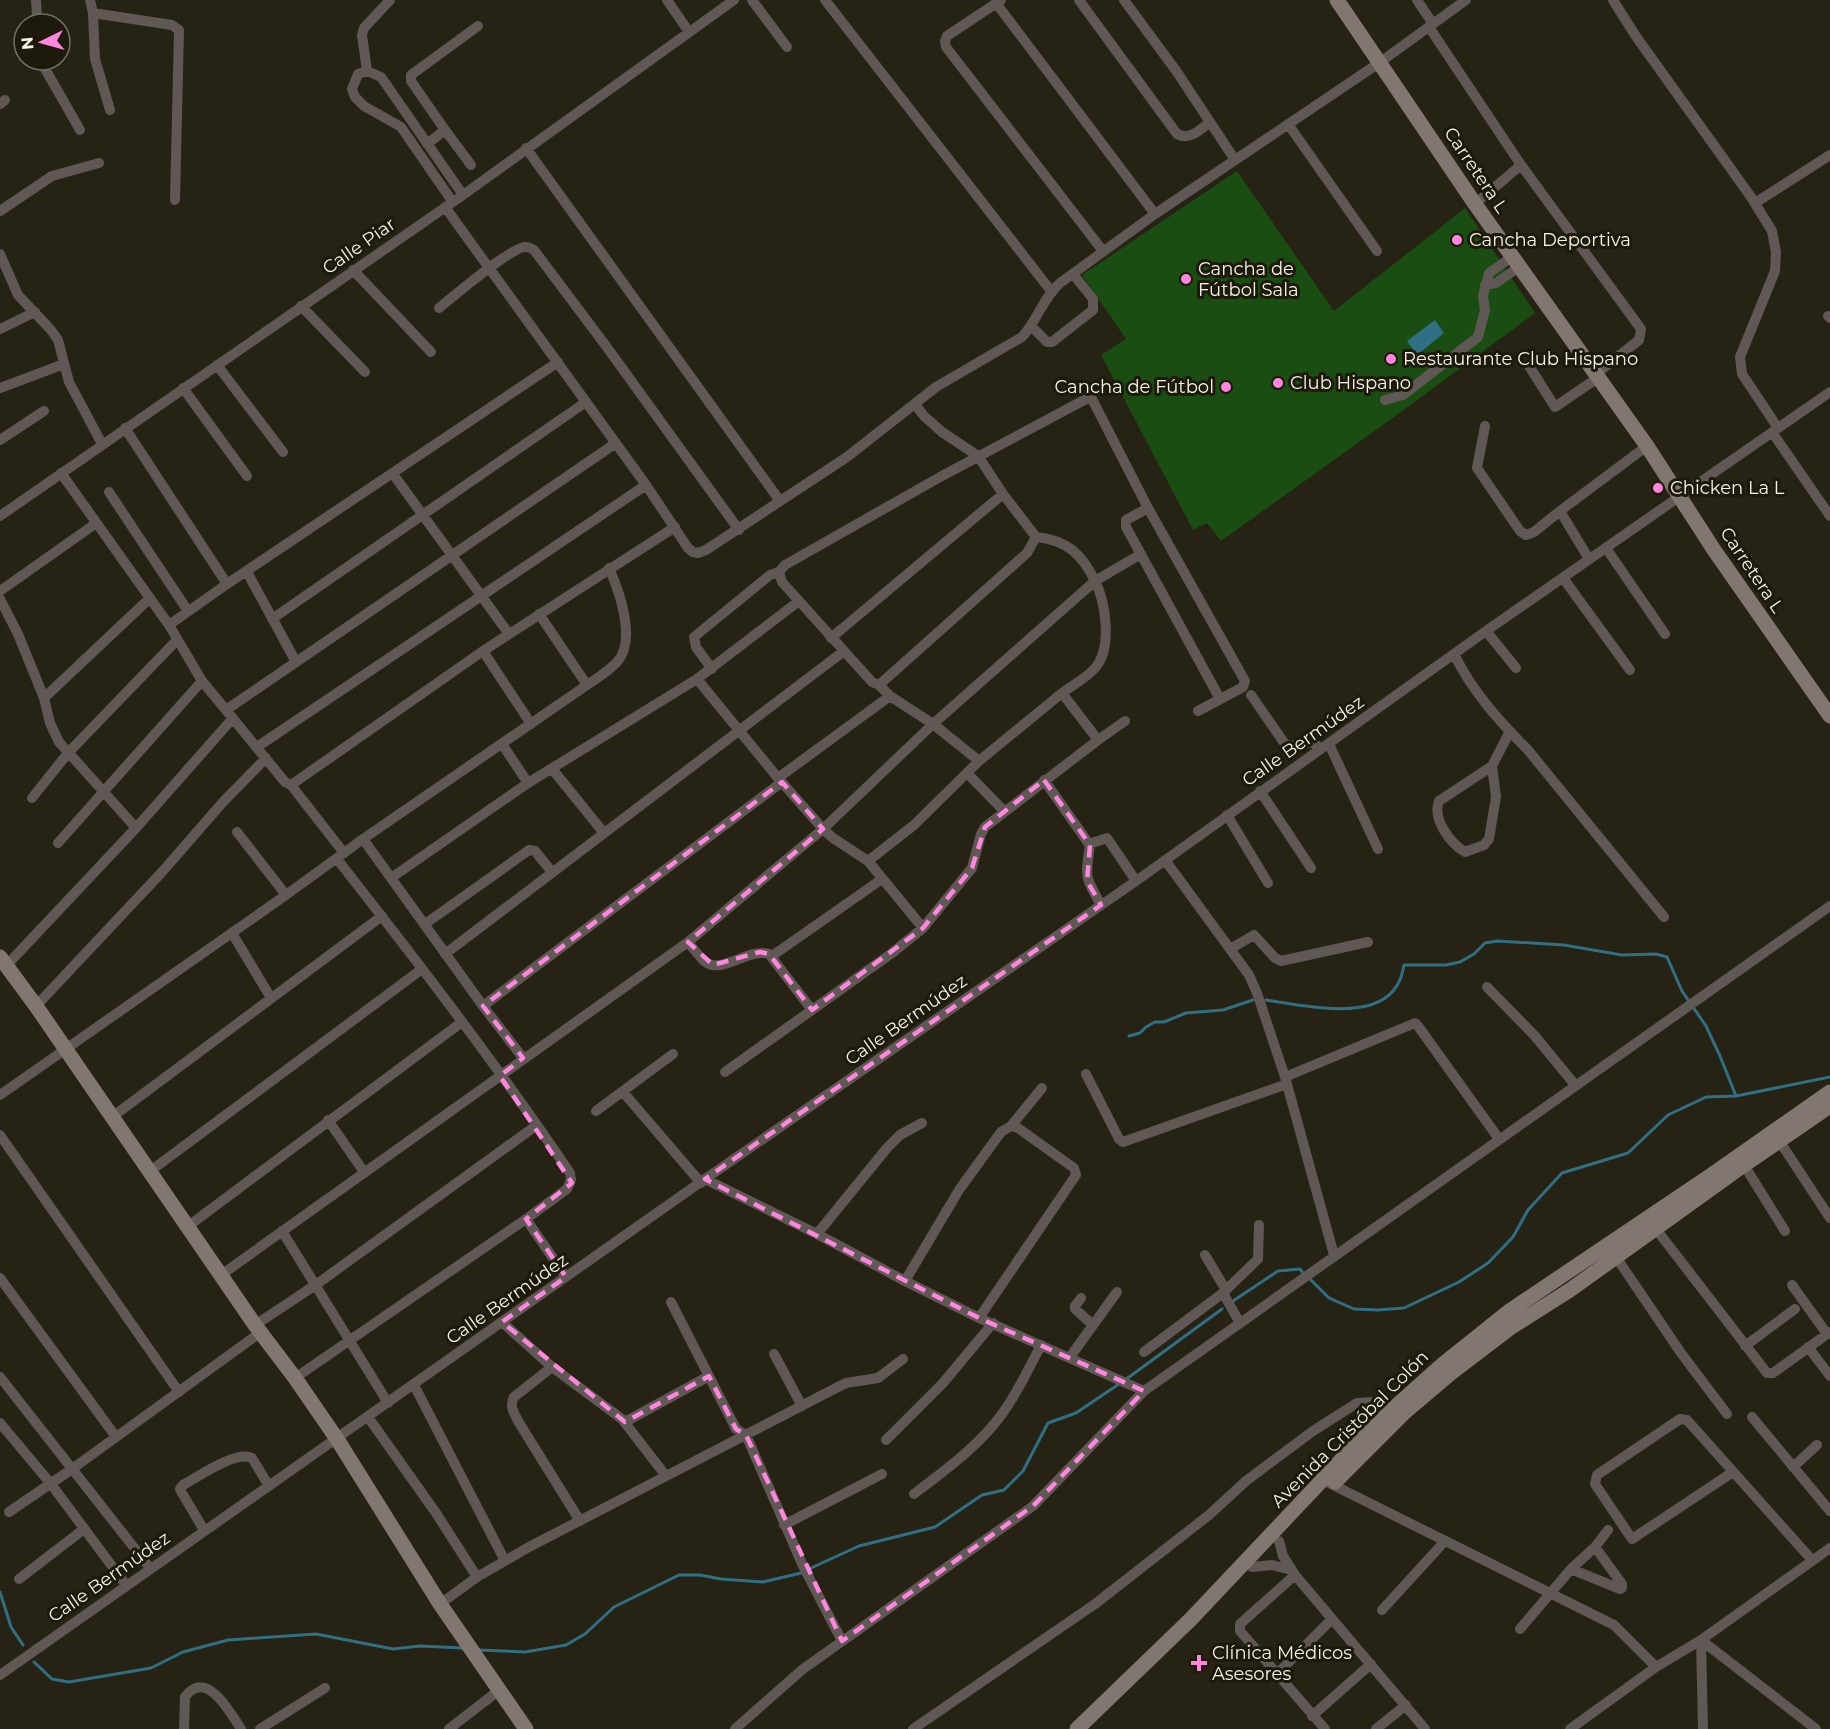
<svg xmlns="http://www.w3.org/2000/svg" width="1830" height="1729" font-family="Montserrat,sans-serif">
<rect width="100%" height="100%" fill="#262214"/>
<!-- green -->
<path fill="#1a4d11" d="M 1237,171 L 1334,311 L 1465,208 L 1535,313 L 1401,412 L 1221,541 L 1207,523 L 1193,530 L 1101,355 L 1126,339 L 1082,275 Z"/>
<!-- water -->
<path fill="#2f7085" d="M 1435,320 L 1444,333 L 1417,355 L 1407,341 Z"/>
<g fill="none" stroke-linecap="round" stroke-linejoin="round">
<!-- stream -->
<path stroke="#2f7085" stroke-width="3" d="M 1266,1000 C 1299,1005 1368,1021 1393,991 C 1400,983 1402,975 1404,965 L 1446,965 L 1460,962 L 1474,954 L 1485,943 L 1497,941 L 1564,945 L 1622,955 L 1656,954 L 1667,957 L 1682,991 L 1706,1026 L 1720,1056 L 1736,1096
M 1129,1036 L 1140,1033 L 1146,1027 L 1155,1022 L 1164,1022 L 1186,1013 L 1223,1010 L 1253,1000
M 1309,1278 L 1329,1298 L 1354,1309 L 1378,1310 L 1404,1308 L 1459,1282 L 1488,1263 L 1513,1237 L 1528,1210 L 1562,1173 L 1628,1153 L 1668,1115 L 1706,1097 L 1736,1096 L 1830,1077
M 1233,1301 L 1278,1271 L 1300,1269 L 1304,1274
M 1125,1380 L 1222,1309
M 811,1568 L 859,1546 L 935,1527 L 982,1495 L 1004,1490 L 1023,1471 L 1048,1423 L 1076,1413 L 1119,1384
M 0,1592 L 11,1627 L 23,1645
M 478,1650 L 525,1652 L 566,1645 L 585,1634 L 614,1607 L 679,1575 L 700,1575 L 721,1579 L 763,1582 L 801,1573
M 34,1662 L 52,1679 L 69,1682 L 151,1668 L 183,1652 L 228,1640 L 243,1639 L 316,1634 L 393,1649 L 420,1646 L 463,1648"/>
<!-- street -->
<path stroke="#5f5854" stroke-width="10" d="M 90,0 L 93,13 L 95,59 L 110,110
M 667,0 L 689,32
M 752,0 L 787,47
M 825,0 L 1051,291
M 1001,0 L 947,36 L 945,41 L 946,47 L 1103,251
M 1079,0 L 1177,134 C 1190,141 1201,129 1210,122
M 1124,0 L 1177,72 L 1235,160
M 1417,0 L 1433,24
M 1613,0 L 1635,35 L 1751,197 L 1772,231 L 1776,252 L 1775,271 L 1740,357 L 1742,374 L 1778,428
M 996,3 L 1155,214
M 93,13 L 172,25 L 179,30 L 175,200
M 32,24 L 37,16 L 36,0
M 1429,27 L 1521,165 L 1641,329 L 1639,340 L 1596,374
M 40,60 L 80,130
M 367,71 L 362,35 L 364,28 L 390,0
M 0,104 L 5,100
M 1288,124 L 1377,251
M 445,130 L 411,81 L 411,75 L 478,26
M 427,144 L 445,130 L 471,165
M 526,148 L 780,501
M 452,201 L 401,127 L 364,106 L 355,97 L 352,89 L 358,74 L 367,71 L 381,77 L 463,195
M 1755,203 L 1830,155
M 1475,204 L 1521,165
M 445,207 L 646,485 L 688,548 L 693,552 L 698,553 L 706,550 L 847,457 L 936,387 L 1022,337 C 1037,321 1043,298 1060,283 L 1155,214 L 1379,63 L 1466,0
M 0,211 L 52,176 L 99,163
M 0,254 L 18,295 L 51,330 L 58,340 L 69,382 L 102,444
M 353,270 L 431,352
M 1485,285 L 1496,283 L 1519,267
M 301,306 L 365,372
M 439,308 C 454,296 510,248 525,247 C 529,247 531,248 534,250 L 606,346 L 739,530
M 1828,316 L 1830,318
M 1032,327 L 1047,342 L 1052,342 L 1093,310 L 1093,299 L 1073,274
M 0,329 L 35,312
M 217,365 L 283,452
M 1529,366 L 1555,407 L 1599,377
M 0,388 L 64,364
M 183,388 L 247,476
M 1385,400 L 1403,395 L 1478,337 L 1485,310 L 1483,296 L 1489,273 L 1512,257
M 1485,426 L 1477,468 L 1520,531 L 1526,535 L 1534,532 L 1560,511 L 1647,446
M 125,428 L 227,584
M 1772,432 L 1830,516
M 0,440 L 44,411
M 61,473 L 169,625 L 202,681 L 285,782 L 291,785 L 344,853
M 393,474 L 509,634
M 109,492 L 188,611
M 1148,508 L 1126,520 L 1126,527 L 1220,699
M 1560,511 L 1589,559
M 0,516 L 463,195 L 734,0
M 1606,548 L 1665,634
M 247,572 L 296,662
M 1563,578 L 1630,670
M 0,591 L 95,524
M 0,599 L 18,634 L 44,698 L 50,723 L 59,742 L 136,828
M 539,614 L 587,685
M 272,619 L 586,402
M 169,625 L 227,584 L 558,362
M 1486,631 L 1516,668
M 831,638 L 1003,494
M 483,651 L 531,724
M 1454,654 C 1472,691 1499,721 1528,750 L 1664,917
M 712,669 L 696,647 L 694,637 L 770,575 L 779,572
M 697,679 L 778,778 L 823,829 L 833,838 L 868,861 L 923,928
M 879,685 L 1027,553 L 1036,537
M 1251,695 L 1285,744 L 1290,746 L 1312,742 L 1321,749
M 44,698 L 149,599
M 226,710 L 616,443
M 1098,740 L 1125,721
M 502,744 L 528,783
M 1329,744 L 1378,849
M 257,747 L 646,485
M 979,761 L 933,724 L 890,696 L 879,685 L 872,682 L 782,582 L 779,572 L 785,565 L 940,477 L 1088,398 L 1092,399 L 1148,508 L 1245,681 L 1243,687 L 1198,711
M 1492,766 L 1496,797 L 1489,839 L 1484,845 L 1465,852 C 1450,843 1432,819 1439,801 L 1492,766 L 1509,733
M 553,770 L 604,833
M 967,773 L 1004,811
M 778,778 L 890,696
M 1044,780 L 1089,844 L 1107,838 L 1136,881
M 291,785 L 483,651 L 675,527
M 1260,791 L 1311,868
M 32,798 L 68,753 L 177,640
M 1227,815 L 1268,883
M 237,832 L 286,895
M 363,839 L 483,1006 L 523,1058
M 58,843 L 202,681
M 1090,845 C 1085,877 1085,877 1101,905
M 1165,860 L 1249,975 L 1257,993 L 1285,1077 L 1334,1255
M 868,861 L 914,825 L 979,761 L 1062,693
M 391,878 L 528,783 L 697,679 L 799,601
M 425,924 L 529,850 L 535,851 L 552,872
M 232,933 L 271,998
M 688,942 C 693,948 698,955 704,961 C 721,976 749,947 769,954 L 812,1010
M 1230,949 L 1254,935 L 1275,958 L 1281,961 L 1368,942
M 445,954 L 844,651
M 772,956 L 882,879
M 6,966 L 136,828 L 233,718
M 1487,987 L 1534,1035 L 1576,1086
M 36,1006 L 162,872 L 223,802 L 266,758
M 483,1006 L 782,782
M 725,1072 L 892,953 L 923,928 L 972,868 L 981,834 L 985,827 L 1098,740 L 1062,693 C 1073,685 1088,677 1096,667 C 1112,647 1106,603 1095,581 L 1141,554
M 1086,1074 L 1119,1139 L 1123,1142 L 1287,1084
M 1285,1077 L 1415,1023 L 1418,1026 L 1499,1139
M 623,1092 L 701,1183
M 0,1095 L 286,895 L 363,839 L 587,685 C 597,678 609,671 617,662 C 637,641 619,590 609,568
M 596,1111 L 673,1054
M 112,1117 L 382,916
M 328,1120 L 364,1172
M 1011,1126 L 1042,1088
M 0,1135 L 179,1392
M 1780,1142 L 1830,1218
M 1744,1165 L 1785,1231
M 149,1172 L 422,969
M 705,1179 L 817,1234 L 905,1281 L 979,1318 L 1144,1391
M 526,1219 L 566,1277
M 187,1227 L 462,1022
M 1656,1229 L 1767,1373 L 1773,1373 L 1830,1332
M 282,1231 L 388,1403
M 817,1234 L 887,1148 L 900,1135 L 922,1123
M 1205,1255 L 1226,1290 L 1223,1293
M 1616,1257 L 1681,1353 L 1727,1414
M 221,1275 L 688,942 L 823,829 L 933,724 L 1095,581 C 1082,554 1067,540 1036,537 L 1003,494 L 978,456 L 942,432 L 924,416 L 915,404
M 0,1278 L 116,1437
M 905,1281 L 959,1190 L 1001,1132 L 1011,1126 L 1018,1128 L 1074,1168 L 1076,1175 L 979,1318
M 1792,1285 L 1827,1334
M 1226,1290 L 1258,1259 L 1259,1225
M 1081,1298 L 1075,1306 L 1075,1309 L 1093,1325
M 671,1302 L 736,1429 L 746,1435 L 803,1566 L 842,1641
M 502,1322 L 552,1367 L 622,1419 L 666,1476
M 255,1325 L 317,1284 L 537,1125
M 1745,1346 L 1795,1309
M 1808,1347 L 1830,1376
M 1144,1352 L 1223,1293 L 1240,1323
M 774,1354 L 802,1406
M 1070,1357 L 1117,1292
M 552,1367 L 514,1397 C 509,1406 514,1413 518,1421 L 580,1521
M 0,1377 L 150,1568
M 295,1378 L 526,1219 L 567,1189 L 571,1180 L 570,1173 C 497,1065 417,961 337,859
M 414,1385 L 505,1561
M 368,1417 L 436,1513 L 477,1577
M 1752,1417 L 1830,1511
M 625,1422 L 709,1376
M 0,1423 L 51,1484 L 126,1585
M 886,1440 L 943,1383 L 993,1323
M 1793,1467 L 1817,1445
M 1733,1472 L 1632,1539 L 1595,1484 L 1597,1475 L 1680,1419 L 1687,1420 L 1812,1560
M 1327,1482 L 1614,1625 L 1656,1667
M 914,1494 C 945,1470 979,1446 1002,1414 C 1018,1392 1029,1368 1041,1345
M 9,1512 L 72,1469 L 261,1332
M 784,1525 L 882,1474
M 204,1530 L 182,1493 L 180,1489 L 183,1485 C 198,1477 236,1450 252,1458 L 269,1486
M 1279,1541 L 1283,1556 L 1295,1575 L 1425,1729
M 1252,1567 L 1272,1565 L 1291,1570
M 1571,1569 L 1620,1589 L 1622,1588 L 1622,1584 L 1595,1547
M 1295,1575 L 1240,1624 L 1240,1631 L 1325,1729
M 19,1579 L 84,1529
M 440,1604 L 477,1577 L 529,1547 L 836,1388 L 846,1383 L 878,1378 L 903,1359
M 1382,1610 L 1445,1541
M 1520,1629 L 1571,1569 L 1595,1547 L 1608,1530
M 1701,1640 L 1816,1729
M 1701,1640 L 1703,1729
M 1277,1674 L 1332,1619
M 0,1675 L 705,1179 L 1136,881 L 1486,631 L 1830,392
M 1312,1716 L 1371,1664
M 184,1729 L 185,1697 C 206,1668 230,1712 241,1729
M 260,1729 L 325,1688
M 449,1729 L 498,1691
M 735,1729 L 803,1669 L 1033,1506 L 1144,1391 L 1830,906
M 913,1729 L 1095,1604 L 1209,1515 L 1246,1481 L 1313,1431 L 1357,1403 L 1373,1402 L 1396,1406
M 1376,1729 L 1406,1705
M 1570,1729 L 1656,1667 L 1701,1640 L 1830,1548"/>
<!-- secondary -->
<path stroke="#827670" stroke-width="15" d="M 1337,0 L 1475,204 L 1647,446 L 1714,550 L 1830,716
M 0,957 L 36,1006 L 255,1325 L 295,1378 L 337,1439 L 440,1604 L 526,1729
M 1335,1482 L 1405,1412 L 1451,1373 L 1510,1328 L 1570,1290 L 1744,1165 L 1830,1106
M 1077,1729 L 1191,1619 L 1343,1458 L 1396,1406 L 1443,1364 L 1508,1312 L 1710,1176 L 1830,1092"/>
</g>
<!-- marked area -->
<path fill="none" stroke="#ff85de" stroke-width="4.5" stroke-dasharray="12 8" stroke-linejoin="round" d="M 1044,780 L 1090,845 L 1087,881 L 1101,905 L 705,1179 L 979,1318 L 1144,1391 L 1033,1506 L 842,1641 L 746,1435 L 736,1429 L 709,1376 L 625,1422 L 502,1322 L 566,1277 L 526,1219 L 572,1183 L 500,1076 L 523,1058 L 483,1006 L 782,782 L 823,829 L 688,942 L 713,965 L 760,952 L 769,954 L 812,1010 L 923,928 L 972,868 L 985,827 Z"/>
<!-- markers -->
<g fill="#ff85de" stroke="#1d190b" stroke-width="2">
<circle cx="1457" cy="240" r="6"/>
<circle cx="1186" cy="279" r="6"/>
<circle cx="1391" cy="359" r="6"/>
<circle cx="1278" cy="383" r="6"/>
<circle cx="1226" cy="387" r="6"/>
<circle cx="1658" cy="488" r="6"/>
<path d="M1196 1654h6v6h6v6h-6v6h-6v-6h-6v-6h6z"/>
</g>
<g text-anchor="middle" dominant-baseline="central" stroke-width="6" stroke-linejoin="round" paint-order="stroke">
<!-- street labels -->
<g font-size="18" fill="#f5f2e9" stroke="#1d190b">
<text transform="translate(1476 170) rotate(56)">Carretera L</text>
<text transform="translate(359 246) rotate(-35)">Calle Piar</text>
<text transform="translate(1752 570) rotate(56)">Carretera L</text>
<text transform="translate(1303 741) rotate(-35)">Calle Bermúdez</text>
<text transform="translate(906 1020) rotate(-35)">Calle Bermúdez</text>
<text transform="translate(507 1299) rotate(-35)">Calle Bermúdez</text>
<text transform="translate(1350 1429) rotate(-45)">Avenida Cristóbal Colón</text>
<text transform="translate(109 1577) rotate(-35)">Calle Bermúdez</text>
</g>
<!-- poi labels -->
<g font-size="18" fill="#f5f2e9" stroke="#1d190b" text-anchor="start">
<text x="1469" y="240">Cancha Deportiva</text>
<text x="1198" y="269">Cancha de<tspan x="1198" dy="21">Fútbol Sala</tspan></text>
<text x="1403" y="359">Restaurante Club Hispano</text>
<text x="1290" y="383">Club Hispano</text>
<text x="1214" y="387" text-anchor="end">Cancha de Fútbol</text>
<text x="1670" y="488">Chicken La L</text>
<text x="1212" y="1653">Clínica Médicos<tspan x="1212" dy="21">Asesores</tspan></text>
</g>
</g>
<!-- north arrow -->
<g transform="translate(42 42) rotate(265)"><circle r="28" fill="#1d190b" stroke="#737064" stroke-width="1.5"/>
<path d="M0-4.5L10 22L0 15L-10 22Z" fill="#ff85de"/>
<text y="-9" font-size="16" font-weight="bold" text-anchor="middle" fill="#f5f2e9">N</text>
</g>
</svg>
